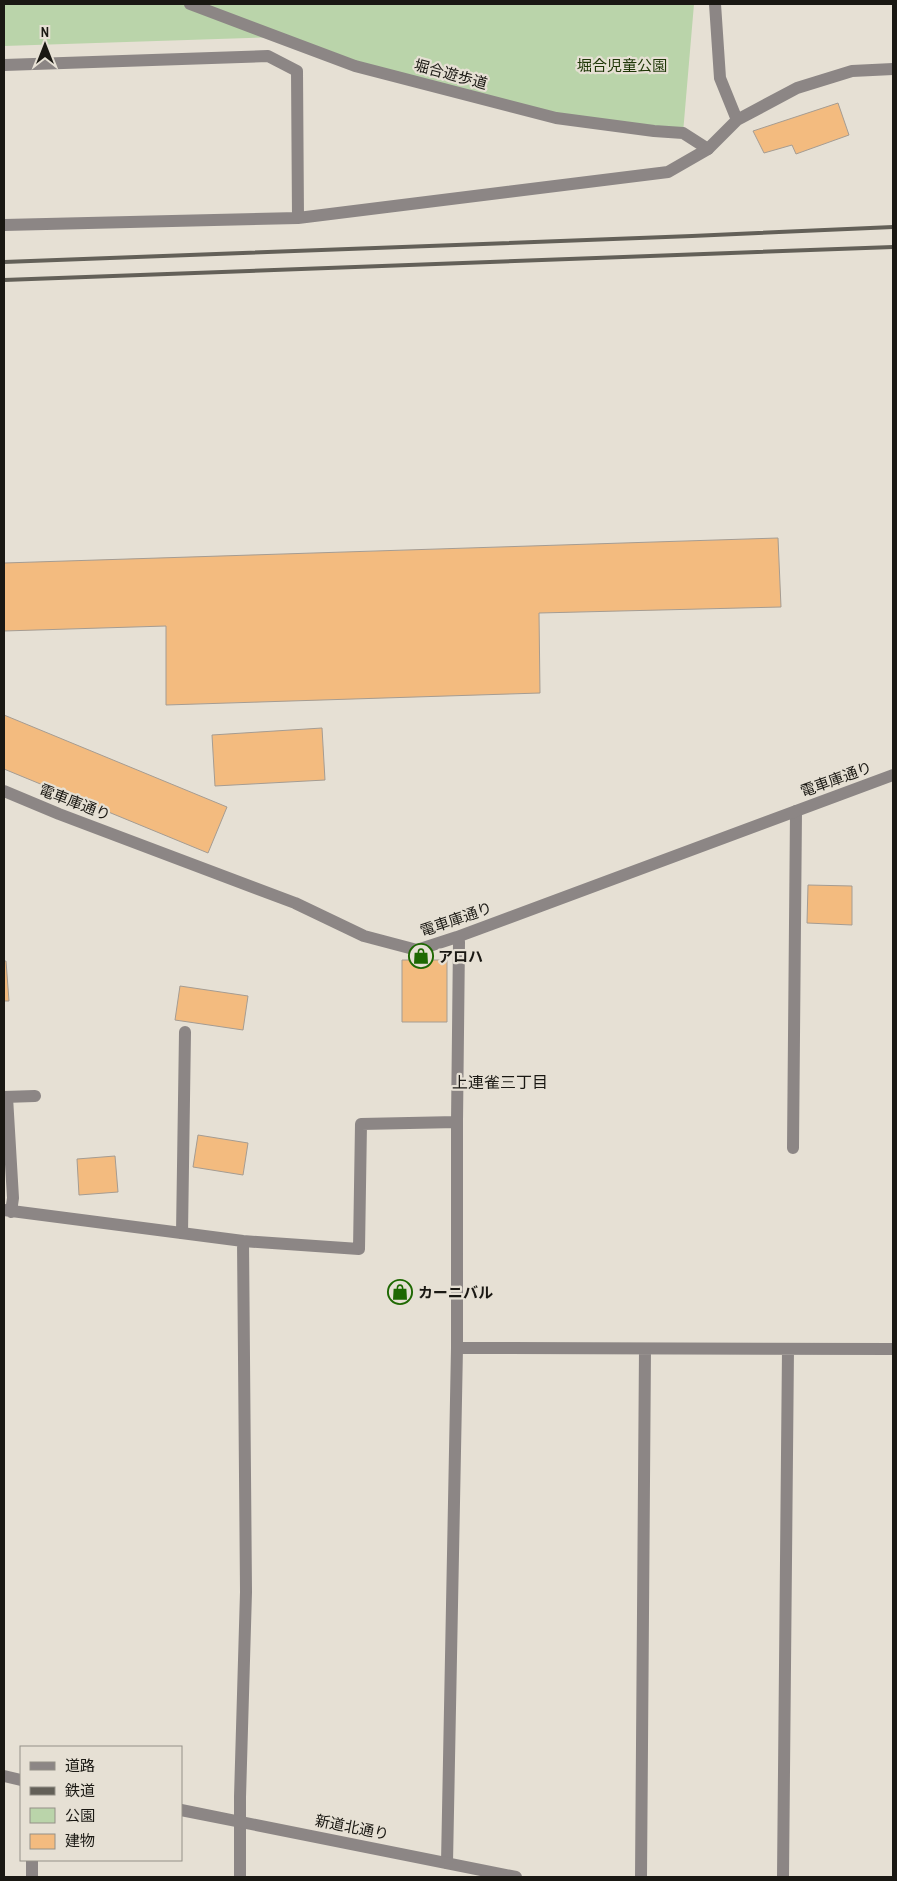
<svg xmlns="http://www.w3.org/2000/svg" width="897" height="1881" font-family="'Archivo Narrow','Noto Sans JP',sans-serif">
<rect width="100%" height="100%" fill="#e6e0d4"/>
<!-- green -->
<path fill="#bad4aa" d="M 4,4 L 694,4 L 683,133 L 556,118 L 355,66 L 278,37 L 4,46 Z"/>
<!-- building -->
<path fill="#f3bb7f" stroke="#a59c92" d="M 838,103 L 849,135 L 796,154 L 792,145 L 764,153 L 753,131 Z
M 778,538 L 781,607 L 539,613 L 540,693 L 166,705 L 166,626 L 4,631 L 4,563 Z
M 4,715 L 227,807 L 208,853 L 4,769 Z
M 322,728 L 325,780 L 215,786 L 212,735 Z
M 808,885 L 852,886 L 852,925 L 807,923 Z
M 402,960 L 447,960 L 447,1022 L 402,1022 Z
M 4,961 L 6,961 L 9,1001 L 4,1001 Z
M 180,986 L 248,996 L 243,1030 L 175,1020 Z
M 198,1135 L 248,1143 L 243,1175 L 193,1167 Z
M 115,1156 L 118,1192 L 79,1195 L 77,1159 Z"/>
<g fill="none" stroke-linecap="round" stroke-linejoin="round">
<!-- service -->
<path stroke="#8c8685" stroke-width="12" d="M 793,1148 L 796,811
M 182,1233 L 185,1032"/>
<!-- pedestrian -->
<path stroke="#8c8685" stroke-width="12" d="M 190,4 L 355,66 L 556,118 L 654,131 L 683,133 L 708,149"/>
<!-- minor -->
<path stroke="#8c8685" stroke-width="12" d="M 715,4 L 720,78 L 737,120
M 4,65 L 268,56 L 297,71 L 298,218
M 4,225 L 298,218 L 668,172 L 708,149 L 737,120 L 797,88 L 852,71 L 893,69
M 4,791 L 59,814 L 295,903 L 364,936 L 417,950 L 457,937 L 893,775
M 4,1097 L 35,1096
M 7,1097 L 13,1198 L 11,1212
M 4,1210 L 243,1241 L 359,1249 L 361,1124 L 457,1122
M 457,1348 L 893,1349
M 447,1863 L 457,1348 L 457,1122 L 459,942 L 457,937
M 32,1877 L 32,1860
M 240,1877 L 240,1797 L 246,1592 L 243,1241
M 641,1877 L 645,1349
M 783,1877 L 788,1349"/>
<!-- tertiary -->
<path stroke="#8c8685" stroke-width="12" d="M 4,1776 L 21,1780
M 181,1810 L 516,1877"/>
<!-- rail -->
<path stroke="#636058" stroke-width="4" d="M 4,262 L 692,236 L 893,227
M 4,280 L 893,247"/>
</g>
<!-- icons -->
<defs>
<symbol id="shop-ring" viewBox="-11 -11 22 22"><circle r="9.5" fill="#e6e0d4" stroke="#1e6802" stroke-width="1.5"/><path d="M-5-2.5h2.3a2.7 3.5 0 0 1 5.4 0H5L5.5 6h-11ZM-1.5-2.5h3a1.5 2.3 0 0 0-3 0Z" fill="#1e6802"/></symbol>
</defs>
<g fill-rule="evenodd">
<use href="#shop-ring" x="407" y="942" width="28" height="28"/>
<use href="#shop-ring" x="386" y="1278" width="28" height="28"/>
</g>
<g text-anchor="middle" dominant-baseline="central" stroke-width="4.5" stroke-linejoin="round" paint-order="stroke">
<!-- park labels -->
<g font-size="15" fill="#1f3707" stroke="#e6e0d4">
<text x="622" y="65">堀合児童公園</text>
</g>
<!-- street labels -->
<g font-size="15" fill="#1a1813" stroke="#e6e0d4">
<text transform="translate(451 74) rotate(15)">堀合遊歩道</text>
<text transform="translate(836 779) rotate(-20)">電車庫通り</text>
<text transform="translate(75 802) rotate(21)">電車庫通り</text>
<text transform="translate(456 919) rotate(-19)">電車庫通り</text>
<text transform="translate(352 1827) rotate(11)">新道北通り</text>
</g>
<!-- poi labels -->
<g font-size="15" font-weight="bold" fill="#1a1813" stroke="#e6e0d4" text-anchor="start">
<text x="438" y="956">アロハ</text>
<text x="418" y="1292">カーニバル</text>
</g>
<!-- neighbourhood labels -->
<g font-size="16" fill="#1a1813" stroke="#e6e0d4">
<text x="500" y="1082">上連雀三丁目</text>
</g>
</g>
<!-- border -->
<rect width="897" height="1881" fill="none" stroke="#1a1813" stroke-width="10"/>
<!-- legend -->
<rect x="20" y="1746" width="162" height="115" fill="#e6e0d4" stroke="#949087"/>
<rect x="30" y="1762" width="25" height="8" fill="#8c8685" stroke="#949087"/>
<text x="65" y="1771" font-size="15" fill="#1a1813">道路</text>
<rect x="30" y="1787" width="25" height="8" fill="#636058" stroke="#949087"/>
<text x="65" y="1796" font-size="15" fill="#1a1813">鉄道</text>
<rect x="30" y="1808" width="25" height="15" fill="#bad4aa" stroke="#949087"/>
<text x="65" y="1821" font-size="15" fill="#1a1813">公園</text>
<rect x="30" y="1834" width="25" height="15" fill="#f3bb7f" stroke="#949087"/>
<text x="65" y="1846" font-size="15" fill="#1a1813">建物</text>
<!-- north arrow -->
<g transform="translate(45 45)" stroke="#e6e0d4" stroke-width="4" paint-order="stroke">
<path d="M0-4L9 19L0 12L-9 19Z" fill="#1a1813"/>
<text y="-8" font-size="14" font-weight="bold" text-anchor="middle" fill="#1a1813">N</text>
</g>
</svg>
